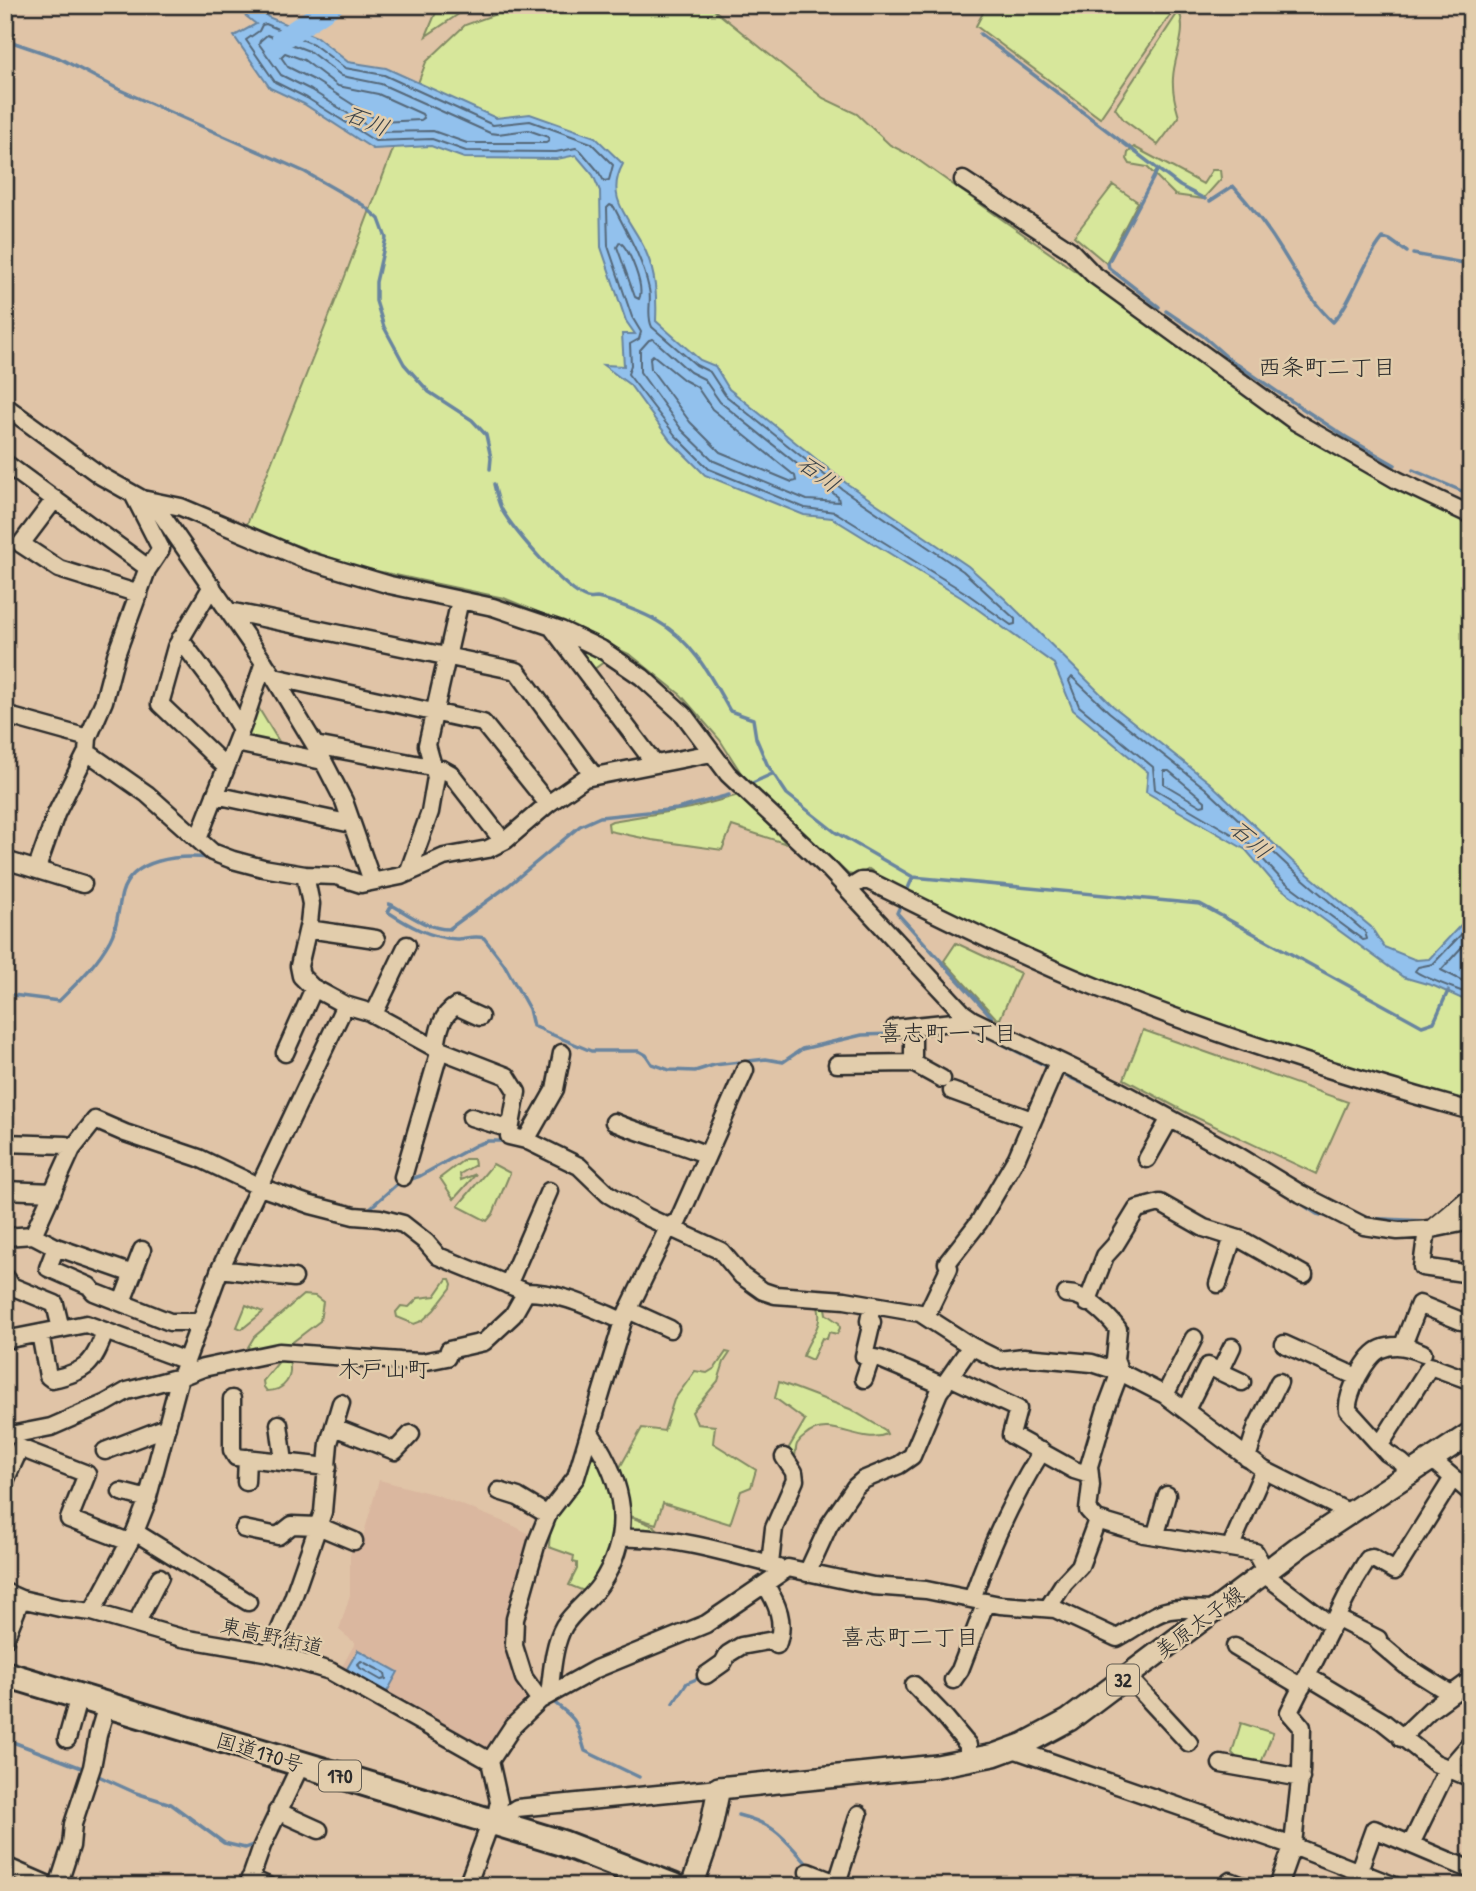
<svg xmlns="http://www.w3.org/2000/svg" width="1476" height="1891" font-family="'Patrick Hand','Klee One',sans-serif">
<rect width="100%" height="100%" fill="#e0c4a7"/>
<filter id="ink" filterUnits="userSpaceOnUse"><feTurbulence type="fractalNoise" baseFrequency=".0143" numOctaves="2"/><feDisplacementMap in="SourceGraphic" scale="14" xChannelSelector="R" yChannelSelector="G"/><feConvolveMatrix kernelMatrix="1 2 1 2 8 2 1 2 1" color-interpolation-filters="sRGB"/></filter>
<g filter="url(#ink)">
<!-- built -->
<path fill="#dab79f" d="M 379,1480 L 437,1495 L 514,1526 L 537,1538 L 510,1621 L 531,1695 L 510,1722 L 492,1753 L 483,1753 L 339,1672 L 355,1643 L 339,1630 L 350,1595 L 350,1555 L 355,1543 L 362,1540 Z"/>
<!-- green -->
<path fill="#d7e79b" stroke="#818963" stroke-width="2" d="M 439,5 L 472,5 L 426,36 Z
M 521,5 L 708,5 L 823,98 L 857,114 L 890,145 L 914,157 L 1208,365 L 1471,523 L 1471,1111 L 1154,1004 L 1071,970 L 891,884 L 869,869 L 858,876 L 848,874 L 759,792 L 741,773 L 720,740 L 681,695 L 631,655 L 562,622 L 504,598 L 353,566 L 246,527 L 344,279 L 426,62 L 465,25 Z
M 987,5 L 1177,5 L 1100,118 L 976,26 Z
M 1179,11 C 1188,33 1174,55 1173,78 C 1172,91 1175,104 1179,117 L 1158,145 L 1124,120 L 1115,108 Z
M 1134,147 L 1203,184 L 1212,170 L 1220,170 L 1221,179 L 1203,199 L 1175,195 L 1147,167 L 1130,164 L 1127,159 L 1128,153 Z
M 1113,185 L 1138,202 L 1106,263 L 1074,236 Z
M 576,644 L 608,659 L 590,672 L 573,647 Z
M 256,704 L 283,748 L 246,740 L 244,736 Z
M 739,795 L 787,844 L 732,826 L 722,850 L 652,840 L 609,831 L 608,823 L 612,821 L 691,808 Z
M 956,943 L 1020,973 L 1000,1019 L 996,1018 L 944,961 Z
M 1143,1030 L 1348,1102 L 1316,1174 L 1191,1115 L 1124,1079 Z
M 465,1159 L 474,1159 L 475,1165 L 460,1174 L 461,1180 L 476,1174 L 454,1199 L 440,1178 Z
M 493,1164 L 510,1173 L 493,1214 L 487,1221 L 458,1206 Z
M 447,1279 L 450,1279 L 452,1284 L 451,1288 L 434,1310 L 422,1321 L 414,1324 L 397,1317 L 396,1312 L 401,1306 L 409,1307 L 418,1298 L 435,1296 Z
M 303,1295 L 315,1296 L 323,1302 L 320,1321 L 277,1354 L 251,1354 L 248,1347 L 254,1337 Z
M 246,1305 L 263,1312 L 242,1329 L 237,1327 Z
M 821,1305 L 825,1308 L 826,1314 L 839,1323 L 840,1328 L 837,1334 L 829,1332 L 827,1339 L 822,1338 L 812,1360 L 803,1356 C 808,1338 824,1327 818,1307 Z
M 726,1352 L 730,1353 L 724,1362 L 718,1381 L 692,1412 L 697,1424 L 715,1426 L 713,1443 L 756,1470 L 751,1487 L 741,1491 L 730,1524 L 663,1503 L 656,1524 L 627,1515 L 619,1469 L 642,1428 L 664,1431 L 674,1400 L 695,1371 L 707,1373 L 715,1368 Z
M 281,1359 L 289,1361 C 293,1377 285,1391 267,1391 L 264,1387 L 263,1381 Z
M 779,1382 L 850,1409 L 885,1430 L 887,1434 C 860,1446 830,1414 805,1436 C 802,1438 799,1441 797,1444 C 795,1449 796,1456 794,1461 L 787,1451 L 805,1420 L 775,1398 Z
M 593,1445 L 609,1471 L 619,1535 L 589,1593 L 569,1585 L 577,1569 L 577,1563 L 573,1562 L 574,1556 L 549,1547 C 550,1513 560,1518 573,1492 C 580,1476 586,1460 593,1445 Z
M 628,1516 L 654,1526 L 670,1540 L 626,1536 Z
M 1241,1723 L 1273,1733 L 1259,1768 L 1238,1759 L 1232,1753 Z"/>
<!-- water -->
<path fill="#92c1ed" stroke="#69859f" stroke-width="2" d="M 232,5 L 255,5 L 268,17 L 317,37 L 348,62 L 386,68 L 496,118 L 530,114 L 595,137 L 623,164 C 603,200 633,221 646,252 C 656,275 657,297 656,321 L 700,360 L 715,366 L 729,389 L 846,483 L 968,566 L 1005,599 L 1113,706 L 1210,783 L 1292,861 L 1371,927 L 1384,947 L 1416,960 L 1429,959 L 1470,915 L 1471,1003 L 1434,986 L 1403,977 L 1275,884 L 1246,850 L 1146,792 L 1148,772 L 1073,710 L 1054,664 L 962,598 L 832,518 L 804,515 L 705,475 L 670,440 L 630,385 L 603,365 L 624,366 L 622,334 L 635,334 L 626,321 L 601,247 L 600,191 L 593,175 L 576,155 L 557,159 L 464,158 L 431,146 L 373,149 L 304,104 L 270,88 L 234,36 L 256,24 Z
M 358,1650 L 398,1672 L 387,1692 L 347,1669 Z"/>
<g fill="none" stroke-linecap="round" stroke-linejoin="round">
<!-- shore -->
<path stroke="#546779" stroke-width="2" d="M 266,24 L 313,44 L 345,68 L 384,75 L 493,125 L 530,121 L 591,143 L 613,165 L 609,180 L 604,181 L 598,171 L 581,151 L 576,148 L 556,152 L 466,151 L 432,139 L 375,141 L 307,98 L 275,82 L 246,40 L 259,31 L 262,25 Z
M 267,35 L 309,51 L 342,76 L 381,84 L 490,133 L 498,134 L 528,130 L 548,137 L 549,141 L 546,143 L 467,143 L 433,131 L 377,132 L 311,90 L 281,75 L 259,44 L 260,41 Z
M 285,53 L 304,60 L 338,86 L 378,94 L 422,114 L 424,118 L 421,120 L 380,122 L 316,81 L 288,67 L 281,57 Z
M 610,205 L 614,207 C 628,235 642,257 649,289 C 652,301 646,315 652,327 L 696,365 L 710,372 L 725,395 L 842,489 L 963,571 L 1015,619 L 1015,624 L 1011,625 L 966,593 L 835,512 L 805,508 L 709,469 L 675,435 L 628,374 L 631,365 L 630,344 L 639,339 L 641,332 L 632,317 L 608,246 L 607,208 Z
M 620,242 C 630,250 645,288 639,299 L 635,297 L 617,247 Z
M 653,339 L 690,372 L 704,379 L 720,402 L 838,497 L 839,502 L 807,500 L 714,461 L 682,430 L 640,372 L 640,350 L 649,340 Z
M 653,355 L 684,380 L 697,387 L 712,409 L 795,476 L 796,481 L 792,482 L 720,452 L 690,422 L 651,369 L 650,358 Z
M 1072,677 L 1109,712 L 1205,788 L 1288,866 L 1365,932 L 1367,939 L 1363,940 L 1281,879 L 1249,844 L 1155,789 L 1153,767 L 1079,706 L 1069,681 Z
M 1164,771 L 1169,771 L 1205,801 L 1205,805 L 1201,806 L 1164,784 Z
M 1471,924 L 1433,964 L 1418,967 L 1415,971 C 1422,977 1459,990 1471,995
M 1471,937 L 1441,970 L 1471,985
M 361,1661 L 385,1673 L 386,1679 L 381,1680 L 360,1668 L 358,1664 Z"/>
<!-- stream -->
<path stroke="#69859f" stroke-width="3.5" d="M 980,34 L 1180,186 L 1205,199
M 5,41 L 12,42 L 59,58 L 120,90 L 305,172 L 363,205 L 379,219 L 386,238 L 376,282 L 376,301 L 384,327 L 404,364 L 429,392 L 472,420 L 486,435 L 491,458 L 490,469
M 1158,169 L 1108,263 L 1109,268 L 1159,307
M 1210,201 L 1233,186 C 1251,206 1268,228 1282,251 C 1297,275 1312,303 1333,322 C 1355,297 1362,263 1383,238 L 1390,240 L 1407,252
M 1413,254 L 1464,263 L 1471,262
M 1166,311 L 1203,336 L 1228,358 L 1279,393 L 1346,437 L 1395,465
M 1413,470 L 1471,495
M 494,484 C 496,493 498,502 502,510 C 513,529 566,592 587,598 C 590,599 594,598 597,598 C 610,600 646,614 657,621 C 693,641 711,677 730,711 L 753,719 L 756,738 L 767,764 L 787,794 L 835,832 L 913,877 L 1200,904 L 1422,1026 L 1434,1022 L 1448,991
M 750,784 L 772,774
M 905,895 L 913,877
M 902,902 L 897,913 L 991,1016 L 994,1024
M 389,904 L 392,905 L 388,912 C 408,925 430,938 456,939 C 465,939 474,935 484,938 L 504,964 L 529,1009 L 533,1026 L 543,1030
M 392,905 C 409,915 428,929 449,929 L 509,885 L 580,826 L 600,817 L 677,809 L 729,795
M 5,994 L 59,1001 C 78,982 97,964 110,940 C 118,926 118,908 122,893 C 132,858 179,855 209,858
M 965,1027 L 992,1039
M 546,1032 L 591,1051 L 639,1051 L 646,1055 L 652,1064 L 669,1070 L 695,1071 L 714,1065 L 766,1059 L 783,1062 L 802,1049 L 862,1035 L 893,1034
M 992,1035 L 992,1039 L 1050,1068
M 1060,1073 L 1135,1108
M 1291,1197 L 1317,1214 L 1333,1218
M 364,1210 L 369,1209 L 397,1184 L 420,1176 L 476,1145 L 488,1141 L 503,1141
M 1362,1218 L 1428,1221 L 1437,1215
M 551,1700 C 578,1721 575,1718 585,1751 L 639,1777
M 673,1703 L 687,1683 L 701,1677
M 5,1739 L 87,1770
M 94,1774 L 136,1793 L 171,1804 L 224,1843 L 245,1848 L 256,1844
M 738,1815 C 778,1825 783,1838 810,1867
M 800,1886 L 810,1878"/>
<!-- river -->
<path stroke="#92c1ed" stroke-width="21" d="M 282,39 L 333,5"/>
<defs>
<path id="minor" d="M 963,180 L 1070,250 L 1093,274 L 1296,422 L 1397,480 L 1471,515
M 5,406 L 101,476 L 142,499 L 181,507 L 306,560 L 390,585 L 493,607 L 561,630 L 601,649 L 642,677 L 684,715 L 728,774 L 830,870 L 963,1013 L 973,1020 L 1118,1090 L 1237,1155 L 1301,1194 L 1364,1226 L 1398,1231 L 1432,1229 L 1471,1221
M 5,463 L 148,568
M 55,499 L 21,544 L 59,569 L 139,594
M 152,501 L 274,677 L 315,745 L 344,801 L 372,881
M 212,586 L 176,647 L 160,704 L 226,767
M 229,611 L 517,671 L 594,776
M 553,629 L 655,764
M 180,639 L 216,687 L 241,729
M 274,677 L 483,723 L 548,804
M 5,715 L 88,738
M 236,743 L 323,761
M 315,745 L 442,769 L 451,774 L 503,841
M 87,752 L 147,794 L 212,852 L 233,860 L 263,868 L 305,875 L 336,876 L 361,884 L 401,876 L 444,857 L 488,849 L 506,840 L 548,804 L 585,778 L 712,753
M 215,795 L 352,824
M 198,839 L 244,722 L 264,662
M 5,860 L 83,884
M 37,868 L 56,814 L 87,752 L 88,738 L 104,701 L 116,655 L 147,570 L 161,549 L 133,494
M 408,873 L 430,812 L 436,777 L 427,745 L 460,600
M 305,875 L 311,904 L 309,923 L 299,966 L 301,976 L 312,987 L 345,1005 L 369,1012 L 435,1048 L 507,1076 L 517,1092 L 509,1136 L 526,1140 L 579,1166 L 608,1194 L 647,1217 L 721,1251 L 742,1276 L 763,1291 L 775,1295 L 845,1300 L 920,1313 L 971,1346 L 999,1360 L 1024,1357 L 1049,1359 L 1092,1363 L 1120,1372 L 1165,1395 L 1264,1470 L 1350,1513
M 848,889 L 861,881 L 869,881 C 944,918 1019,956 1096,987 C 1218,1036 1344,1076 1471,1111
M 308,929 L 376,939
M 374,1014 L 407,945
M 895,1028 L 973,1020
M 436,1049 C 438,1032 441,1015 456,1006 L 480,1017
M 285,1053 L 314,988
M 913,1063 L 942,1079
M 837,1064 L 913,1063 L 913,1027
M 952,1091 L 1032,1120
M 471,1117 L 510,1129
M 614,1122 C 644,1135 676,1142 707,1155
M 526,1140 L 555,1089 L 562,1053
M 5,1143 L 66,1145 L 72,1149
M 1147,1159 L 1169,1120
M 403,1177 L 440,1050
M 5,1190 L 53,1192
M 1434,1227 L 1471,1196
M 1427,1229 L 1422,1267 L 1471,1274
M 33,1235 L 72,1149 L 95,1120 L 125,1133 L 199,1158 L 260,1187 L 311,1205 L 354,1216 L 380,1218 L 403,1224 L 426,1242 L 438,1256 L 526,1292 C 560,1292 592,1308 623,1321
M 5,1237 L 33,1235 L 56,1247 L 133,1274
M 56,1247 L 48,1268 L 89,1286 L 94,1292 L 170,1322 L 201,1322
M 220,1269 L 294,1278
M 7,1279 L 11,1286 L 55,1304 L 61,1329
M 1218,1284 L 1233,1237
M 508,1285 L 549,1191
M 1066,1294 C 1085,1293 1107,1315 1118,1329 L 1115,1360 L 1120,1372 L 1106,1409 L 1089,1466 L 1091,1485 L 1088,1510 L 1097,1520 L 1144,1534 L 1255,1552 L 1269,1578 L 1332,1626
M 122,1302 L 142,1250
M 1087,1303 L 1105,1256 L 1115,1245 L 1137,1209 L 1160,1203 L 1204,1228 L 1242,1240 L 1304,1275
M 872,1306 L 869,1321 L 872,1322 L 864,1356 L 880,1359 L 944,1386
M 628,1310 L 670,1329
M 926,1316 L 949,1268 L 947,1263 L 979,1222 L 1017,1157 L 1058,1062
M 40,1333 L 48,1376 L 52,1379 C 86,1372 94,1364 105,1331
M 5,1340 L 86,1324 L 186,1361
M 1284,1344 L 1357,1377
M 1403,1345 L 1419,1304 L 1461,1321
M 1220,1372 L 1232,1347
M 950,1377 L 1018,1409 L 1011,1435 L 1074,1470 L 1090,1475
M 864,1379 L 871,1358
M 1165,1395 L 1194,1338
M 232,1399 L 232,1450 L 236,1457 L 328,1467
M 1186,1410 L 1208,1366 L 1242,1382
M 279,1424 L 284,1462
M 334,1427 L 395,1451 L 411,1434
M 5,1436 L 51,1427 L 106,1403 L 127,1391 L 180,1377 L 203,1368 L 279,1352 L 400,1361 L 422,1362 L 447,1357 L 449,1350 L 484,1342 L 513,1315 L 526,1292
M 1380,1445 L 1430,1366 L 1471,1381
M 105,1451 L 167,1427
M 1247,1458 L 1257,1426 L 1279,1382
M 1431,1459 L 1471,1493
M 1412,1472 L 1401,1462 L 1387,1453 L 1348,1410 C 1346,1395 1366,1355 1381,1349 C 1396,1343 1409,1347 1423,1353
M 5,1481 L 20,1448 L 87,1474 L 69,1519 L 129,1542
M 246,1482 L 247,1458
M 499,1491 L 518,1497 L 548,1515
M 121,1492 L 148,1499
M 244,1529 L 278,1536 L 292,1525 L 318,1526 L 354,1541
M 135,1532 L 248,1602
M 1156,1534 L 1167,1495
M 621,1538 C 671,1536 722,1551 770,1564 L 784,1571
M 1230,1548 L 1264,1470
M 770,1564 L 774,1528 L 795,1480 L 794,1472 L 784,1457
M 807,1573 L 829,1525 L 855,1487 L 863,1480 L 899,1465 L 912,1456 L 939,1392 L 971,1346
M 765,1584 C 777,1603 786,1622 777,1645
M 5,1592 L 21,1599 L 60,1608 L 92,1612 L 182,1638 L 270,1653 L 330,1671 L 490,1761 L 499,1802 L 494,1823
M 972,1599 C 990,1547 1013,1497 1042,1451
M 1048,1608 L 1064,1583 L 1080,1566 L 1097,1520
M 92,1612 L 135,1532 L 146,1504 L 180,1377 L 220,1269 L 345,1005
M 1336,1618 L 1378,1639 L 1378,1642 L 1405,1665 L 1451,1694
M 136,1624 L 160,1577
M 5,1639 L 21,1599
M 1235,1647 L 1302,1687
M 270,1653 L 293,1598 L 323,1512 L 329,1443 L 341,1403
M 706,1675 L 723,1663 L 728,1654 L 741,1646 L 779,1639
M 1127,1676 L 1189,1743
M 1307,1676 L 1382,1721 L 1435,1763 L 1471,1778
M 953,1680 L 960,1670 L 986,1602
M 914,1685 L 943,1715 L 968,1745 L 968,1761
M 549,1695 C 552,1673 553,1645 564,1626 C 573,1611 590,1600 600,1585 C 635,1533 624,1483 591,1434
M 540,1700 L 524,1678 L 514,1646 L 515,1619 L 537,1542 L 549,1512 L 576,1477 L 623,1321 L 669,1226 L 678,1221 L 745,1070
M 1401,1738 L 1430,1710 L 1471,1680
M 67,1739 L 79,1696
M 1013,1749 L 1293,1846 L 1395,1886
M 490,1761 L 513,1726 L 540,1700 L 596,1669 L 706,1624 L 788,1568 L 873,1586 L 926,1590 L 1000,1605 L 1055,1609 L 1117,1638 C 1132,1630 1146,1619 1160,1613 C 1176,1606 1198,1610 1215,1610
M 1221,1764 L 1301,1778
M 277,1811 L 319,1830
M 1411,1844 L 1446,1772 L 1471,1743
M 5,1866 L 51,1886
M 1359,1870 L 1374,1829 L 1471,1870
M 808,1872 L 844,1886
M 250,1878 L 268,1886
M 1230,1881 L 1243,1886
M 837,1883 L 859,1814
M 58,1886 L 71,1846 L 73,1824 L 92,1767 L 98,1735 L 107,1705
M 248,1886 L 262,1846 L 301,1764
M 467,1886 L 487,1832 L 494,1823 L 517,1808 L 719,1788
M 1278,1886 L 1293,1844 L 1301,1771 L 1302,1727 L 1289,1712 L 1355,1580 L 1368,1559 L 1372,1558 L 1395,1571 L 1453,1478"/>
<path id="major" d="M 692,1886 L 709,1837 L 719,1788 L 937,1766 L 994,1755 L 1024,1744 L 1069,1720 L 1300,1546 L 1471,1433"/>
<path id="highway" d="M 5,1674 L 562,1843 L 673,1886"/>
</defs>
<!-- minor casing -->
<use href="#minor" stroke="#2b2b2b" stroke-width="21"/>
<!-- major casing -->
<use href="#major" stroke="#2b2b2b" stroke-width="26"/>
<!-- highway casing -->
<use href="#highway" stroke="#2b2b2b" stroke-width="30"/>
<!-- minor -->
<use href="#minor" stroke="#e2cdac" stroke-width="16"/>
<!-- major -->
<use href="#major" stroke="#e2cdac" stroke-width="21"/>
<!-- highway -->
<use href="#highway" stroke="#e2cdac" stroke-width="24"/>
</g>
</g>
<g text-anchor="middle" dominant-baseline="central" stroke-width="5" stroke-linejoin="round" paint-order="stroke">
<!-- shield labels -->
<g fill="#e2cdac" stroke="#625c52" stroke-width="2">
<rect x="1107" y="1664.5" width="32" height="31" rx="5"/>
<rect x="319" y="1760.5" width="42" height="31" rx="5"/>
</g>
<g font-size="19" font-weight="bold" fill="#2b2b2b">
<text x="1123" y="1680">32</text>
<text x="340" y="1776">170</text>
</g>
<!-- street labels -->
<g font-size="21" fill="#2b2b2b" stroke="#e2cdac">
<text transform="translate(1199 1622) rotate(-37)">美原太子線</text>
<text transform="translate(272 1636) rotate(13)">東高野街道</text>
<text transform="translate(260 1752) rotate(17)">国道170号</text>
</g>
<!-- water labels -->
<g font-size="23" font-style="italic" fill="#3a4248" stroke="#e2cdac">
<text transform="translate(367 120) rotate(22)">石川</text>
<text transform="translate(819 473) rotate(36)">石川</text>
<text transform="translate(1251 839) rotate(41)">石川</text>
</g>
<!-- neighbourhood labels -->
<g font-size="23" fill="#2b2b2b" stroke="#e2cdac">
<text x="1327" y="366">西条町二丁目</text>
<text x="948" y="1032">喜志町一丁目</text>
<text x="384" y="1368">木戸山町</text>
<text x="910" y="1636">喜志町二丁目</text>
</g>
</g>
<!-- margin -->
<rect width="1476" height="1891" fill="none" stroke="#e2cdac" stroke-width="28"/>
<rect x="14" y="14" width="1448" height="1863" fill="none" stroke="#2b2b2b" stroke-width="2.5" filter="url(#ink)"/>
</svg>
